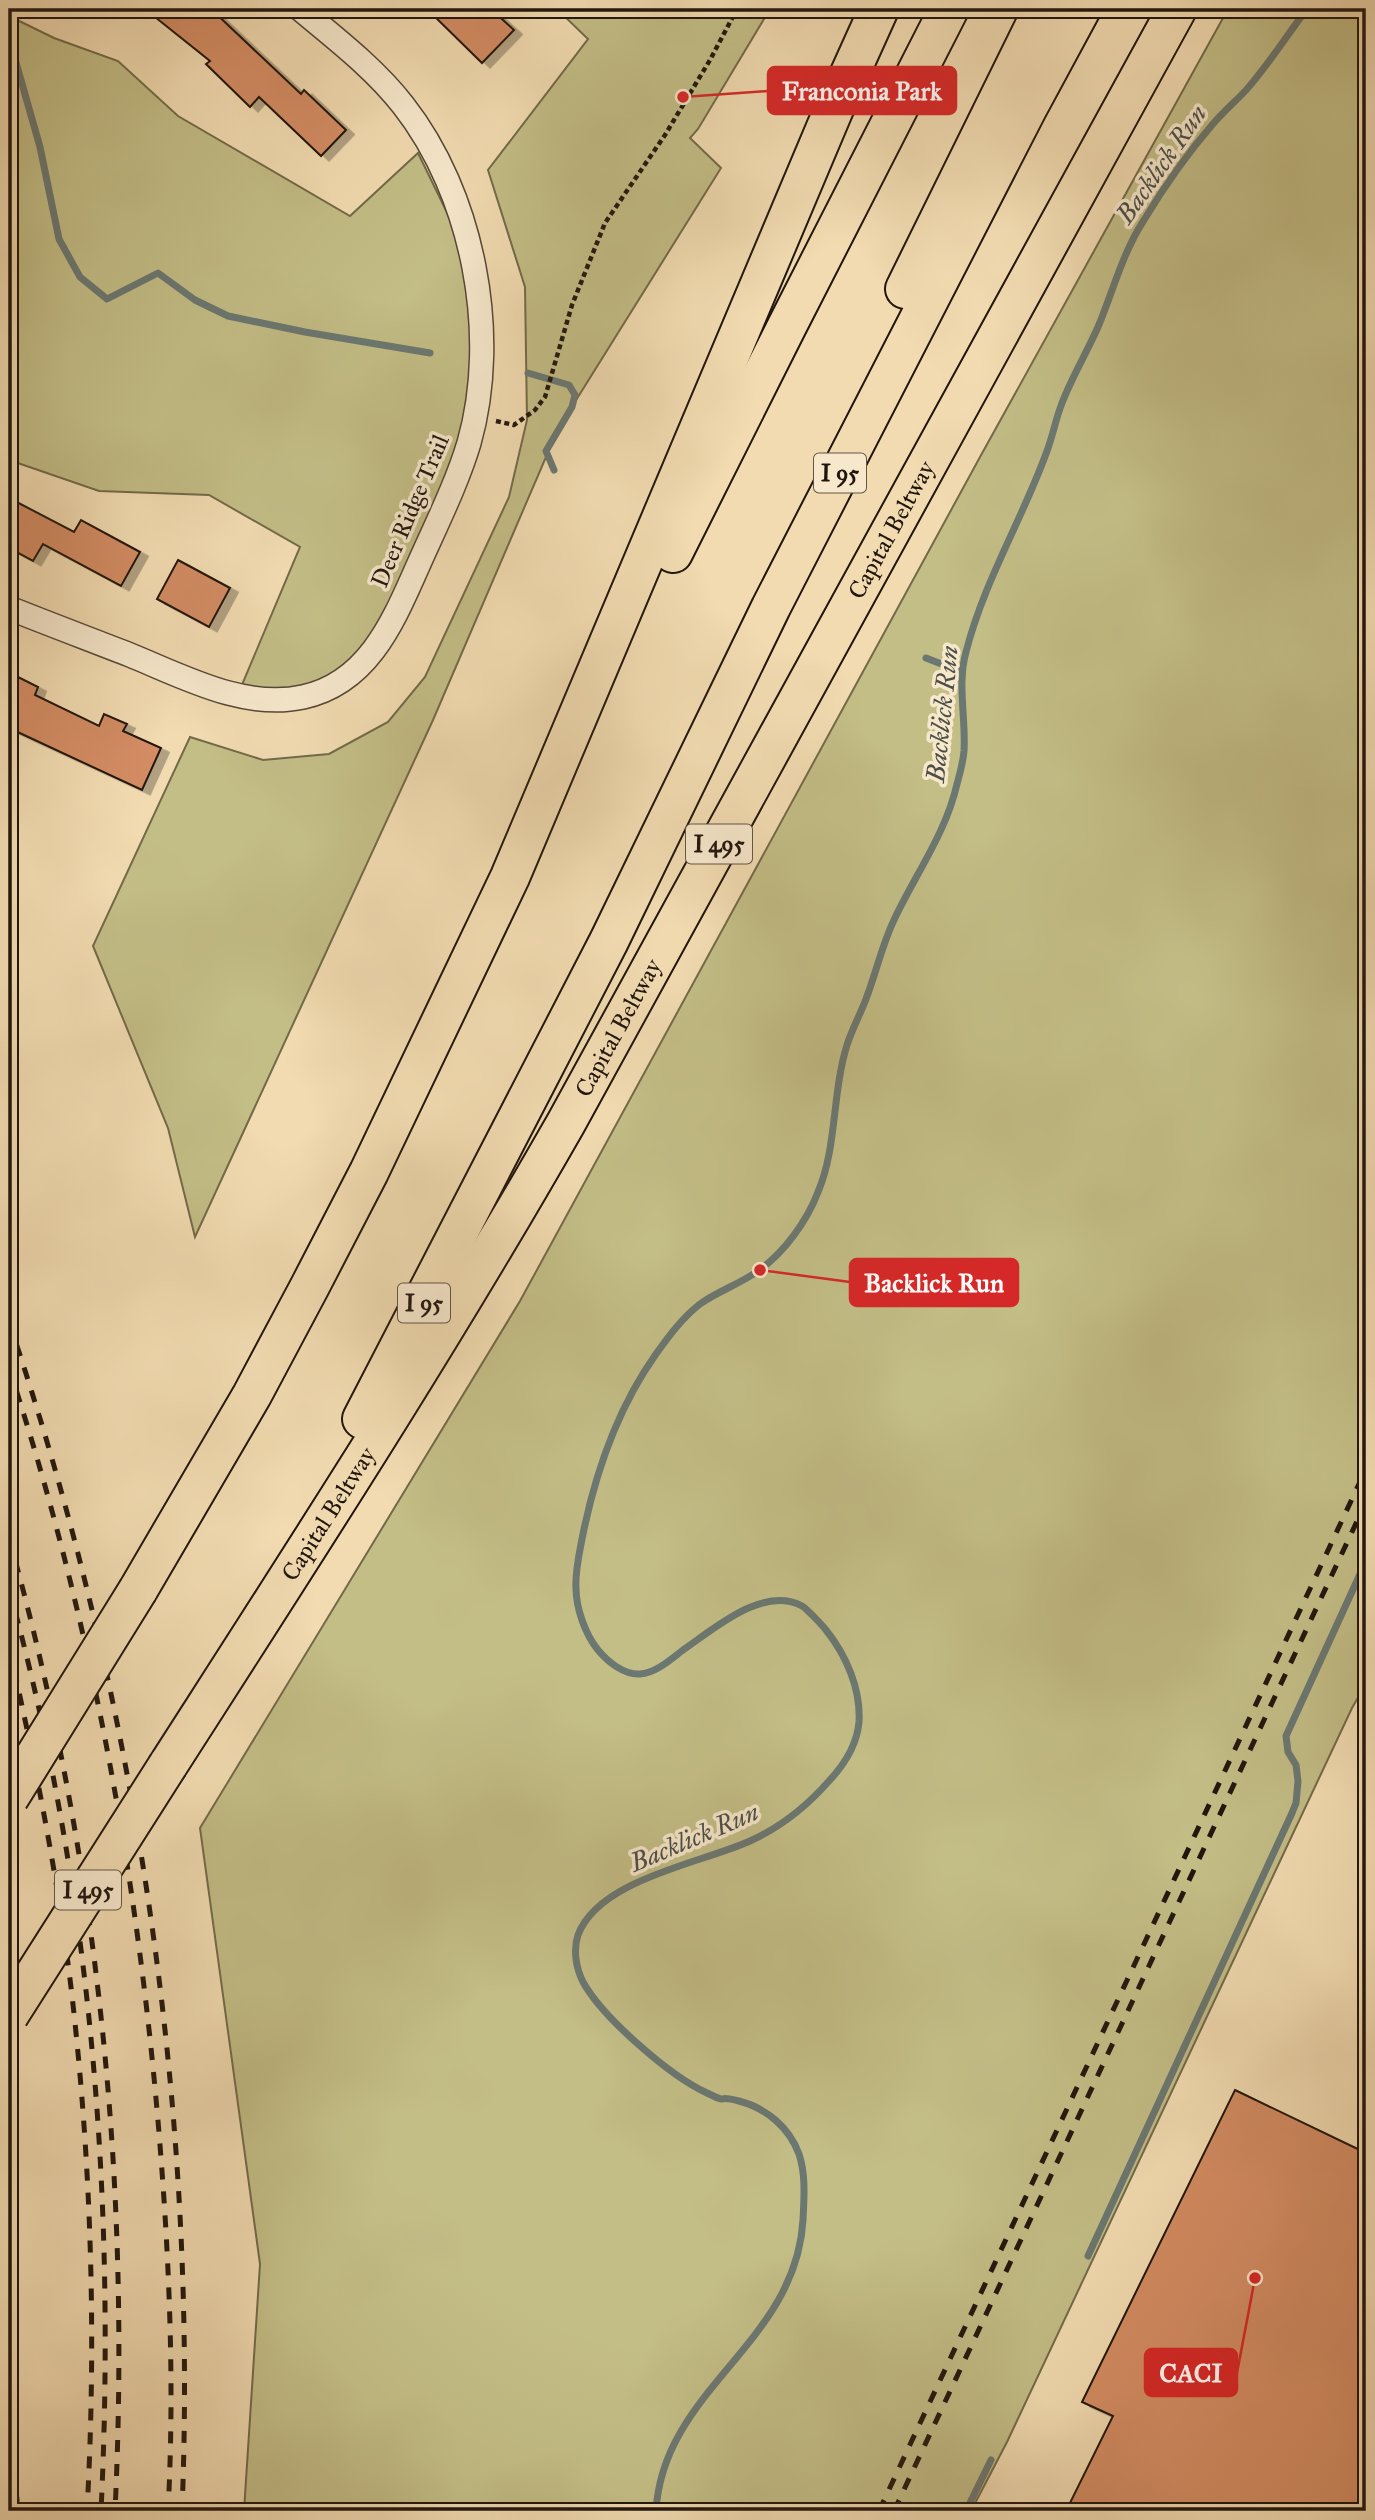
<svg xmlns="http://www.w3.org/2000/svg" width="1375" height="2520" font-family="'IM FELL Great Primer',serif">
<defs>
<filter id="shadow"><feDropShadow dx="8" dy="4.5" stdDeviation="0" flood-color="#0004"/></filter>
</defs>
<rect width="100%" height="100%" fill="#f2dbb1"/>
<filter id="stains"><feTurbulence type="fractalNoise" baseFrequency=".00286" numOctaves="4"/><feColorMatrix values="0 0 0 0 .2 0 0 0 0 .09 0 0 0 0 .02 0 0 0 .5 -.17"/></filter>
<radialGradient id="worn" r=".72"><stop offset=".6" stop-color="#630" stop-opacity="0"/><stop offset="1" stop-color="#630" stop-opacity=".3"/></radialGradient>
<!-- green -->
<path fill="#c3bd86" stroke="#726a4a" stroke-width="2" d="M 557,9 L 770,9 L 698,129 L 690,138 L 721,168 L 558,429 L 433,720 L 195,1237 L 168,1128 L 93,946 L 190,737 L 263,760 L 329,754 L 388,722 L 425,677 L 509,497 L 527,420 L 525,287 L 488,170 L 588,39 Z
M 1228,9 L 1366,9 L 1366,1684 L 1352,1708 L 1007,2442 L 971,2511 L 244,2511 L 260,2264 L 200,1828 L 520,1301 L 980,457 Z
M 9,16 L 54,38 L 118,61 L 178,116 L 350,216 L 418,153 L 458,235 L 477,317 L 458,483 L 361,676 L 236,699 L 300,547 L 209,495 L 99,491 L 9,460 Z"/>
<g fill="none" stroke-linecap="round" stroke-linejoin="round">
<!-- stream -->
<path stroke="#6b7872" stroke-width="7" d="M 9,38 L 40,147 L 59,239 L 80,277 L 107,299 L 158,273 L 195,300 L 228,316 L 305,332 L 430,353
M 528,373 L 569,385 L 575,395 L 572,407 L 546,451 L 554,470
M 926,658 L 962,672
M 1088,2256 L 1292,1813 L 1296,1803 L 1298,1781 L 1296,1765 L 1288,1752 L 1286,1736 L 1366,1561
M 656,2511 C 663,2389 796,2344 803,2220 C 804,2198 806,2175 799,2154 C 789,2127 766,2108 739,2101 C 712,2094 732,2105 707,2093 C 670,2076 603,2018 583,1982 C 576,1968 573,1950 578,1935 C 599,1879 702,1863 750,1841 C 781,1827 807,1806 829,1781 C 844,1765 857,1745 859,1722 C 861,1689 846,1655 826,1630 C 823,1626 807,1609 802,1606 C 763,1585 714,1629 683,1650 C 671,1659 656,1673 640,1674 C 624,1675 608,1662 598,1650 C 585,1634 576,1608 576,1588 C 575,1572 579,1555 582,1539 C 595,1473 617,1409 656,1354 C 669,1336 682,1318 700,1304 C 718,1291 740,1284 758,1271 C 784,1253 807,1221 818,1192 C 837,1148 832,1093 847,1045 C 852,1029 860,1015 866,999 C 876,973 882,945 894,920 C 915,875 946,833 957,784 C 960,773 963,763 964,751 C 966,718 957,684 966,652 C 984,581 1023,518 1047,451 C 1053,435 1056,418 1062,403 C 1072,377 1087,352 1098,327 C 1113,291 1123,252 1144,220 C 1164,187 1187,154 1212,125 C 1223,112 1236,101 1247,89 C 1269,64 1287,35 1307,9
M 966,2511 L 991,2460"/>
</g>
<!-- building -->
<path fill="#d38c63" stroke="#21160e" stroke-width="2" filter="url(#shadow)" d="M 145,9 L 211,9 L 301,94 L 304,90 L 346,130 L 321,156 L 259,97 L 250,107 L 206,64 L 210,61 Z
M 427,9 L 491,9 L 514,30 L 482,63 Z
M 9,498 L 74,532 L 81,520 L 140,552 L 121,586 L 43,544 L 33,561 L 9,548 Z
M 178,560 L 230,588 L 209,627 L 157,599 Z
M 18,677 L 38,687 L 35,695 L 99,726 L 104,714 L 127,724 L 123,731 L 161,748 L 142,790 L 9,728 L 9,695 Z
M 1235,2090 L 1366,2153 L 1366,2511 L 1066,2511 L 1113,2416 L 1082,2402 Z"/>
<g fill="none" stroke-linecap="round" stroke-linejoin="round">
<defs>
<path id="street" d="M 9,608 C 49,624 89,639 130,655 C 182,676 244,710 303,697 C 368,683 393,622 417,568 C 435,527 456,486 469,443 C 500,334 473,194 403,105 C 374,68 336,39 300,9"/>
<g id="highway">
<path d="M 905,289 L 1043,9"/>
<path d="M 673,553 L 787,326 L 949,9"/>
<path d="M 362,1419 L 609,941 L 771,607 L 1027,109 L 1081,9"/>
<path d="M 138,1590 L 252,1395 L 310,1286 L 369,1172 L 510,877 L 833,111 L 879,9"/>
<path id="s1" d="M 168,1765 C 304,1553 441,1342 566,1123 L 1177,9"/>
</g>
</defs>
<!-- street casing -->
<use href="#street" stroke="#554737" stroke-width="26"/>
<!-- highway casing -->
<use href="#highway" stroke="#21160e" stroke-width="42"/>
<!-- path -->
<path stroke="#21160e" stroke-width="4.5" stroke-dasharray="5 3.5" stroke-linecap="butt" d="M 496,421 L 514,425 L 535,410 L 545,397 L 572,305 L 605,223 L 665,135 L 710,60 L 737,9
M 9,2404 L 11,2409 L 18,2511"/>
<!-- street -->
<use href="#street" stroke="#f7e8cc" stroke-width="23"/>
<!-- highway -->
<use href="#highway" stroke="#f2dbb1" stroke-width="38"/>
<!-- rail -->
<path stroke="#21160e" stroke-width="5" stroke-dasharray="12 12" stroke-linecap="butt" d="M 9,1322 C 137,1700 198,2112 182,2511
M 9,1368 C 89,1611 136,1866 158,2121 C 169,2250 175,2382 168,2511
M 9,1538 C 98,1855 131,2182 115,2511
M 9,1589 C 92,1888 116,2202 101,2511
M 9,1647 C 37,1771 62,1897 75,2023 C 92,2185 96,2349 87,2511
M 879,2511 L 1366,1469
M 894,2511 L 1366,1502"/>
<defs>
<path id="highway-bridge" d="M 9,1798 L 138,1590
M 9,2015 L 168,1765"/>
</defs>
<!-- highway-bridge casing -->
<use href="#highway-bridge" stroke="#21160e" stroke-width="42" stroke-linecap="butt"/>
<!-- highway-bridge -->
<use href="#highway-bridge" stroke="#f2dbb1" stroke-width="38"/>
</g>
<g text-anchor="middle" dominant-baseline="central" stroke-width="7" stroke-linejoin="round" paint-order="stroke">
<!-- shield labels -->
<g fill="#f7e8cc" stroke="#615547" stroke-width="2">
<rect x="814" y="453.5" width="52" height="39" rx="5"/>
<rect x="686" y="824.5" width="66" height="39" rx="5"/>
<rect x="398" y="1283.5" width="52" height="39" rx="5"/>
<rect x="55" y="1870.5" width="66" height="39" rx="5"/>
</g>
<g font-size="23" font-weight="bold" fill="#21160e">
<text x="840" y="473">I 95</text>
<text x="719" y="844">I 495</text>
<text x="424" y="1303">I 95</text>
<text x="88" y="1890">I 495</text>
</g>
<!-- street labels -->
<g font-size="24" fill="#21160e" stroke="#f7e8cc">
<text transform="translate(410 511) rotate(-67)">Deer Ridge Trail</text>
<text stroke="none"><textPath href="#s1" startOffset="1432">Capital Beltway</textPath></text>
<text stroke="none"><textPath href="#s1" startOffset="864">Capital Beltway</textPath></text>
<text stroke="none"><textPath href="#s1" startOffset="298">Capital Beltway</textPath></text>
</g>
<!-- water labels -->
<g font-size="26" font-style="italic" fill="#4c4f48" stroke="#f7e8cc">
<text transform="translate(1161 164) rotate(-55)">Backlick Run</text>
<text transform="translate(942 714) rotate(-84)">Backlick Run</text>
<text transform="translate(694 1837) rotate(-23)">Backlick Run</text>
</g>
</g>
<!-- callouts -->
<path fill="none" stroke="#d62828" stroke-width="2.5" d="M683 97L768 91M760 1270L850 1282M1255 2278L1237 2373"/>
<g fill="#d62828" stroke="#f7e8cc" stroke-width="2.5">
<circle cx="683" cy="97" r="7"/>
<circle cx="760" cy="1270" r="7"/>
<circle cx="1255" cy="2278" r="7"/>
</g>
<g fill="#d62828" stroke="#d62828" stroke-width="2.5">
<rect x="768" y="67" width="188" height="47" rx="7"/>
<rect x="850" y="1259" width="168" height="47" rx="7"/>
<rect x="1145" y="2349" width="92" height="47" rx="7"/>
</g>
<g font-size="26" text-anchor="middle" font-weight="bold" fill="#fff">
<text x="862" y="100">Franconia Park</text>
<text x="934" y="1292">Backlick Run</text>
<text x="1191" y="2382">CACI</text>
</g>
<!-- margin -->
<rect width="1375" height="2520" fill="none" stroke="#f2dbb1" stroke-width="35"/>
<rect x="10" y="10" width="1354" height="2499" fill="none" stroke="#21160e" stroke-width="3.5"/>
<rect x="18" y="18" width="1340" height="2485" fill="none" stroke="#21160e" stroke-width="2"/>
<rect width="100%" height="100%" filter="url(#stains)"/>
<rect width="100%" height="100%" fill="url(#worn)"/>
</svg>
